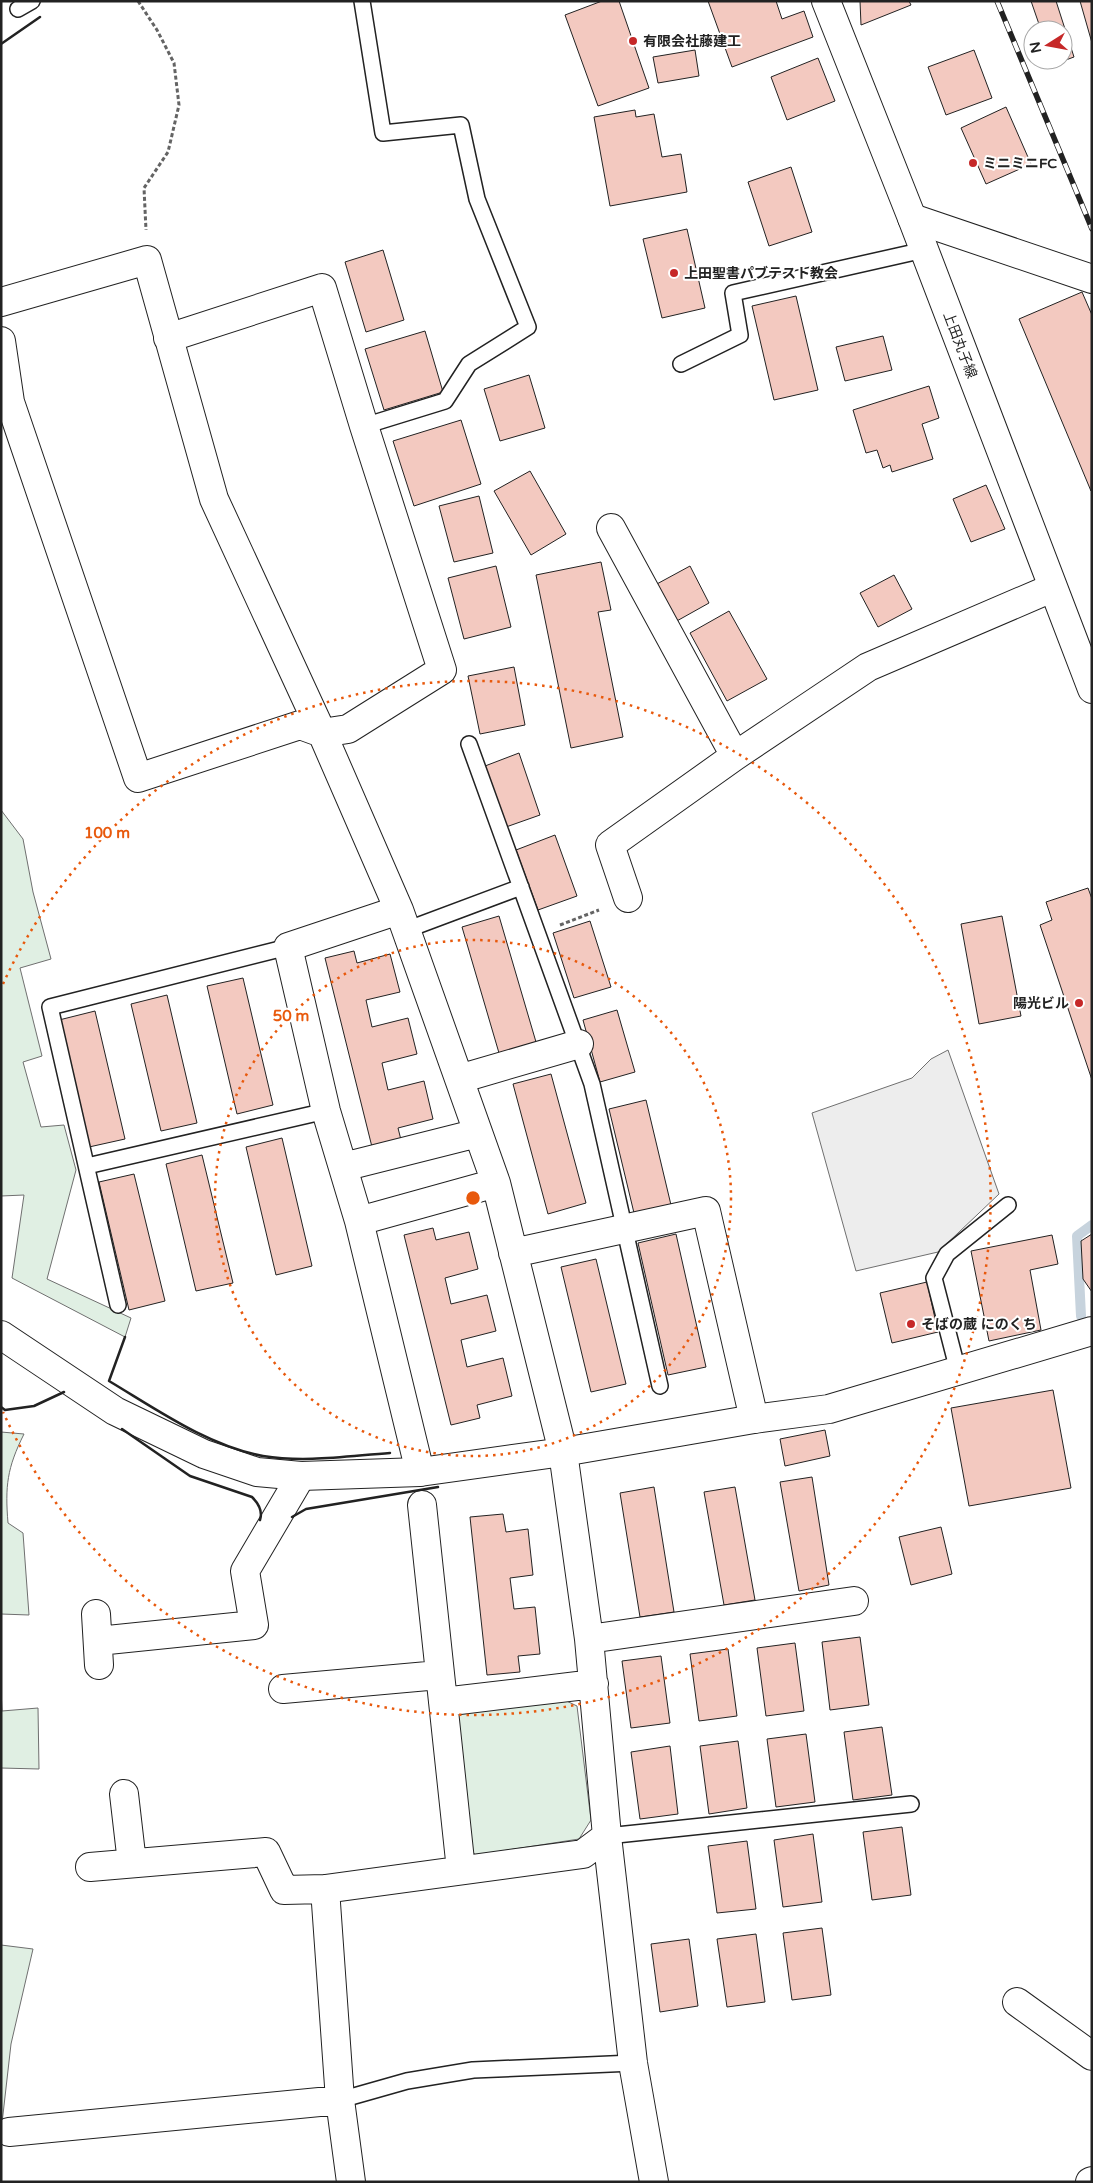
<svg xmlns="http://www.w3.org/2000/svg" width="1093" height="2183" font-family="'Varela Round','Noto Sans JP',sans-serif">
<rect width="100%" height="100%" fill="#fff"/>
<!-- green -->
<path fill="#e0efe3" stroke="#6f6f6f" d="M 1,810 L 23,839 L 33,892 L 51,959 L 20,968 L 42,1056 L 23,1062 L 41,1127 L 64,1125 L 76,1170 L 47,1279 L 131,1318 L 125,1337 L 12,1278 L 24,1195 L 1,1196 Z
M 1,1432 L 24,1434 C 7,1468 5,1486 8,1523 L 23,1533 L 29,1615 L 1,1614 Z
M 1,1689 L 2,1711 L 38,1708 L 39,1769 L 1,1768 Z
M 558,1697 L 577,1706 L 591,1820 L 579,1839 L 476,1855 L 464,1846 L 450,1721 L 460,1707 Z
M 1,1945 L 33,1949 L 11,2044 L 1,2132 Z"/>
<!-- parking -->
<path fill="#ededed" stroke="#6f6f6f" d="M 948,1050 L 999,1194 L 938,1252 L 856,1271 L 812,1113 L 912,1078 L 931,1059 Z"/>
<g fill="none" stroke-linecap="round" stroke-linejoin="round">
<!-- stream -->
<path stroke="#c7d3dd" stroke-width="10" d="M 1081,1316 L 1077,1236 L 1092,1225"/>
</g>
<!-- building -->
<path fill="#f3c9c0" stroke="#222" d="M 602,1 L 619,1 L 649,88 L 598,106 L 565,15 Z
M 708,1 L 776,1 L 782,19 L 804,11 L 813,37 L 732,67 Z
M 860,1 L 909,1 L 911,5 L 861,25 Z
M 1031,1 L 1056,1 L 1074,57 L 1052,65 L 1050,60 L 1063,60 L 1063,30 L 1041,30 Z
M 1080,1 L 1092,1 L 1092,43 Z
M 695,50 L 699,76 L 658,83 L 653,57 Z
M 974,50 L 992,98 L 946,115 L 928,67 Z
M 818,58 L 835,101 L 787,120 L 771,77 Z
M 1006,107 L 1031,164 L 986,184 L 961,128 Z
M 635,110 L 636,117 L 654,114 L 662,157 L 681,154 L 687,192 L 610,206 L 594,117 Z
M 791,167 L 812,232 L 769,246 L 748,182 Z
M 687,229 L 705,308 L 662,318 L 643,239 Z
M 383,250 L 404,320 L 366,332 L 345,262 Z
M 1082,292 L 1092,315 L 1091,491 L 1019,319 Z
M 796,296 L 818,390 L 774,400 L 752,306 Z
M 425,331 L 443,392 L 384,410 L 365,349 Z
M 883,336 L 892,370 L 845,381 L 836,347 Z
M 529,375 L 545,428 L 500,441 L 484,389 Z
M 929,386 L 939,418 L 922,424 L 933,459 L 892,472 L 890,465 L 883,468 L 877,450 L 866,453 L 853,410 Z
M 461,420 L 481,484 L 414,506 L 393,441 Z
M 530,471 L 566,534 L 531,555 L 494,491 Z
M 986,485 L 1005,529 L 971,542 L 953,499 Z
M 479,496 L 493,553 L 454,562 L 439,506 Z
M 601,562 L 611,610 L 598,612 L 623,737 L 571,748 L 536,575 Z
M 496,566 L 511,627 L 464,639 L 448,578 Z
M 690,566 L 709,603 L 675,622 L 655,585 Z
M 894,575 L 912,609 L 878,627 L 860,593 Z
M 729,611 L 767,679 L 727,701 L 690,633 Z
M 514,667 L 525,725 L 480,734 L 468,676 Z
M 519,753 L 540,815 L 506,827 L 485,766 Z
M 555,835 L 577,896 L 538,910 L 516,850 Z
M 1088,888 L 1092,899 L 1092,1080 L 1040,925 L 1052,920 L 1046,902 Z
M 499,916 L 536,1042 L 499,1053 L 462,927 Z
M 1002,916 L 1021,1016 L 979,1024 L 961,924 Z
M 590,921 L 611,987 L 574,998 L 553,933 Z
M 354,951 L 357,963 L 390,954 L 400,992 L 366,1000 L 372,1027 L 408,1018 L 417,1054 L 382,1063 L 388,1090 L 424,1081 L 433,1119 L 398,1128 L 401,1140 L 372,1147 L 325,958 Z
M 243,978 L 273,1105 L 237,1114 L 207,986 Z
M 167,995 L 197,1123 L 161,1131 L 131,1004 Z
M 617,1010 L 635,1072 L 600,1082 L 583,1020 Z
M 95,1011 L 125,1139 L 89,1147 L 59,1020 Z
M 551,1074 L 586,1203 L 548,1214 L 513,1084 Z
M 646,1100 L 671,1205 L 634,1213 L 609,1109 Z
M 282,1138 L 312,1266 L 276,1275 L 246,1147 Z
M 202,1155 L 233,1283 L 196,1291 L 166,1164 Z
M 134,1174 L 165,1301 L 129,1310 L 99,1182 Z
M 433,1228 L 436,1240 L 469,1232 L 478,1269 L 445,1278 L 451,1304 L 487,1295 L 496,1331 L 461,1340 L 467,1367 L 503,1358 L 512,1396 L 477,1405 L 480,1418 L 451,1425 L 404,1235 Z
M 676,1234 L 706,1367 L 668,1375 L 638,1243 Z
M 1092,1234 L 1092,1292 L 1083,1279 L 1081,1241 Z
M 1052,1235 L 1058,1264 L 1030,1270 L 1041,1330 L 989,1341 L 971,1251 Z
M 596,1259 L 626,1384 L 591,1392 L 561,1267 Z
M 927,1282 L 938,1332 L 892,1343 L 880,1293 Z
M 1053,1390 L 1071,1488 L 969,1506 L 951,1408 Z
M 825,1430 L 830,1456 L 785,1466 L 780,1439 Z
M 812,1477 L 829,1585 L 799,1591 L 780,1482 Z
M 654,1487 L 674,1612 L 640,1617 L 620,1493 Z
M 735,1487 L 755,1600 L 724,1605 L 704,1492 Z
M 503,1514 L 506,1532 L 528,1529 L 533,1575 L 510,1578 L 514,1609 L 535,1607 L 540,1654 L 518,1656 L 520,1672 L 487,1675 L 470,1517 Z
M 941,1527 L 952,1574 L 911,1585 L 899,1537 Z
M 860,1637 L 869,1705 L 830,1710 L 822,1642 Z
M 795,1643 L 804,1711 L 766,1716 L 757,1648 Z
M 728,1649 L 737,1716 L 699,1721 L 690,1654 Z
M 661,1656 L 670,1723 L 631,1728 L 622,1661 Z
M 882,1727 L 892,1795 L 853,1800 L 844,1732 Z
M 806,1734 L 815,1802 L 776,1807 L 767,1739 Z
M 738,1741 L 747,1808 L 709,1814 L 700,1746 Z
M 670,1746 L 678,1814 L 640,1819 L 631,1752 Z
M 902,1827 L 911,1895 L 872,1900 L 863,1832 Z
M 813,1834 L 822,1902 L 783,1907 L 774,1840 Z
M 747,1841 L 756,1909 L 717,1913 L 708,1846 Z
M 822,1928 L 831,1995 L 792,2000 L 783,1933 Z
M 756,1934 L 765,2002 L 727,2007 L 717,1939 Z
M 689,1939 L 698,2006 L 660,2012 L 651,1944 Z"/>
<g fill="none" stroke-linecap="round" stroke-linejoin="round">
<defs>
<path id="lane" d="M 362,1 L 383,133 L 461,125 L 477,199 L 528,327 L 469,364 L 445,401 L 364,426
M 18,9 L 32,1
M 681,364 L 740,335 L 733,293 L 924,250
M 469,744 L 592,1084 L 660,1386
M 406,930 L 521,887
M 87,1166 L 326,1111
M 118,1305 L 50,1007 L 288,947
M 958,1371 L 934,1278 L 947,1254 L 1008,1205
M 607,1836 L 911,1804
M 340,2100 L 407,2081 L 473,2070 L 633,2063"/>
<path id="street" d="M 1,302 L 147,260 L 214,499 L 322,733 L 399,910 L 496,1183 L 563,1452 L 589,1639 L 607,1836 L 633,2063 L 654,2182
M 1,341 L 10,402 L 138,778 L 300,725 L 322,733 L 348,729 L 442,670 L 364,426 L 322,288 L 168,338
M 611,528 L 735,756
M 628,898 L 610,845 L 735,756 L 868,667 L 1052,588
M 399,910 L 288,947 L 326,1111 L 359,1221 L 420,1472
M 459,1079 L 579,1044
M 343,1167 L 478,1133
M 359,1221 L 496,1183
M 513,1253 L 706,1211 L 754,1419
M 422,1505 L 461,1870
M 96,1614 L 99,1665
M 589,1639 L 854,1601
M 98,1641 L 254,1625 L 245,1571 L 301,1476
M 283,1689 L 439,1675
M 443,1702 L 594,1684
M 124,1794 L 132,1863
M 90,1867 L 266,1852 L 284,1890 L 325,1889 L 583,1854 L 607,1836
M 325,1889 L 340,2100 L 351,2182
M 1017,2002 L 1092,2056
M 9,2132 L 340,2100
M 1090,2182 L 1092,2181"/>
<path id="secondary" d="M 912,218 L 1092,279
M 1,1335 L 115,1411 L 204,1454 L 257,1472 L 301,1476 L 420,1472 L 563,1452 L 754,1419 L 829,1409 L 1092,1331"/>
<path id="primary" d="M 826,1 L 912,218 L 1092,689"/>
</defs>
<!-- lane casing -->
<use href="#lane" stroke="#222" stroke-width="18"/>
<!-- street casing -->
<use href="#street" stroke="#222" stroke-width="30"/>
<!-- secondary casing -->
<use href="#secondary" stroke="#222" stroke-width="30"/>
<!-- primary casing -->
<use href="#primary" stroke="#222" stroke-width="30"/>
<!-- path -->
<path stroke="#646464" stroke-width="3" stroke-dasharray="4 2.5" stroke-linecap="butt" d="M 138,1 L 157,30 L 174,63 L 179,105 L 168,152 L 144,188 L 146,230
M 560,925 L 599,910"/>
<!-- lane -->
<use href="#lane" stroke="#fff" stroke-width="15"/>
<!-- street -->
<use href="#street" stroke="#fff" stroke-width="28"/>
<!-- secondary -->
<use href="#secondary" stroke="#fff" stroke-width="28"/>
<!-- primary -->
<use href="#primary" stroke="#fff" stroke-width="28"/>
<defs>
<path id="rail" d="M 997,1 L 1092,229"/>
</defs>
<!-- rail casing -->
<use href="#rail" stroke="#222" stroke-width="5.5"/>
<!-- rail -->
<use href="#rail" stroke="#fff" stroke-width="4" stroke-dasharray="11" stroke-linecap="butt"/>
<!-- wall -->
<path stroke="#222" stroke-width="2.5" d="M 1,44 L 40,17
M 125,1337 L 109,1381 C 156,1409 208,1446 263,1456 C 305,1463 348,1456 390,1453
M 1,1407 L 5,1410 L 34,1406 L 64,1392
M 122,1429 L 190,1476 L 252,1497 C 259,1504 263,1511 260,1520
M 292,1517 L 306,1509 L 438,1487"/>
</g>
<!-- distance rings -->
<g fill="none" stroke="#e8590c" stroke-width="2.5" stroke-dasharray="2.5 5">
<circle cx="473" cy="1198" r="258"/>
<path d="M3 984A517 517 0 1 1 3 1412"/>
</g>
<!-- markers -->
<g fill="#c62828" stroke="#fff" stroke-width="2">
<circle cx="633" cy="41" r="5"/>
<circle cx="973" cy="163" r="5"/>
<circle cx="674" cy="273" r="5"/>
<circle cx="1079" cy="1003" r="5"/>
<circle cx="911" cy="1324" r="5"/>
</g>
<g text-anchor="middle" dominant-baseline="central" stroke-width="4" stroke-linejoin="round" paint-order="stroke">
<!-- poi labels -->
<g font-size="14" font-weight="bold" fill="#222" stroke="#fff" text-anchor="start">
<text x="643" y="41">有限会社藤建工</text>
<text x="983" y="163">ミニミニFC</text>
<text x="684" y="273">上田聖書パブテスト教会</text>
<text x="1069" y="1003" text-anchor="end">陽光ビル</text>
<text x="921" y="1324">そばの蔵 にのくち</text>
</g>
<!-- street labels -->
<g font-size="14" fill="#222" stroke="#fff">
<text transform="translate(960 345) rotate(69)">上田丸子線</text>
</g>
</g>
<circle cx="473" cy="1198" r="8" fill="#e8590c" stroke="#fff" stroke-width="2.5"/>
<g font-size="15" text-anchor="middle" font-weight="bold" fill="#e8590c" stroke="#fff" stroke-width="4" stroke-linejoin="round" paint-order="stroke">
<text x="107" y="838">100 m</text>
<text x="291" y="1021">50 m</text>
</g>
<!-- border -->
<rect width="1093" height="2183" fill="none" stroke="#222222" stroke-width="5"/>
<!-- north arrow -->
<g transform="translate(1048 45) rotate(259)"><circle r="24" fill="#ffffff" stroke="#a7a7a7"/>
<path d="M0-4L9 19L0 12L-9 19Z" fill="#c62828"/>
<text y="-8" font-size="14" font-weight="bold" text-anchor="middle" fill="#222222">N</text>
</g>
</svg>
